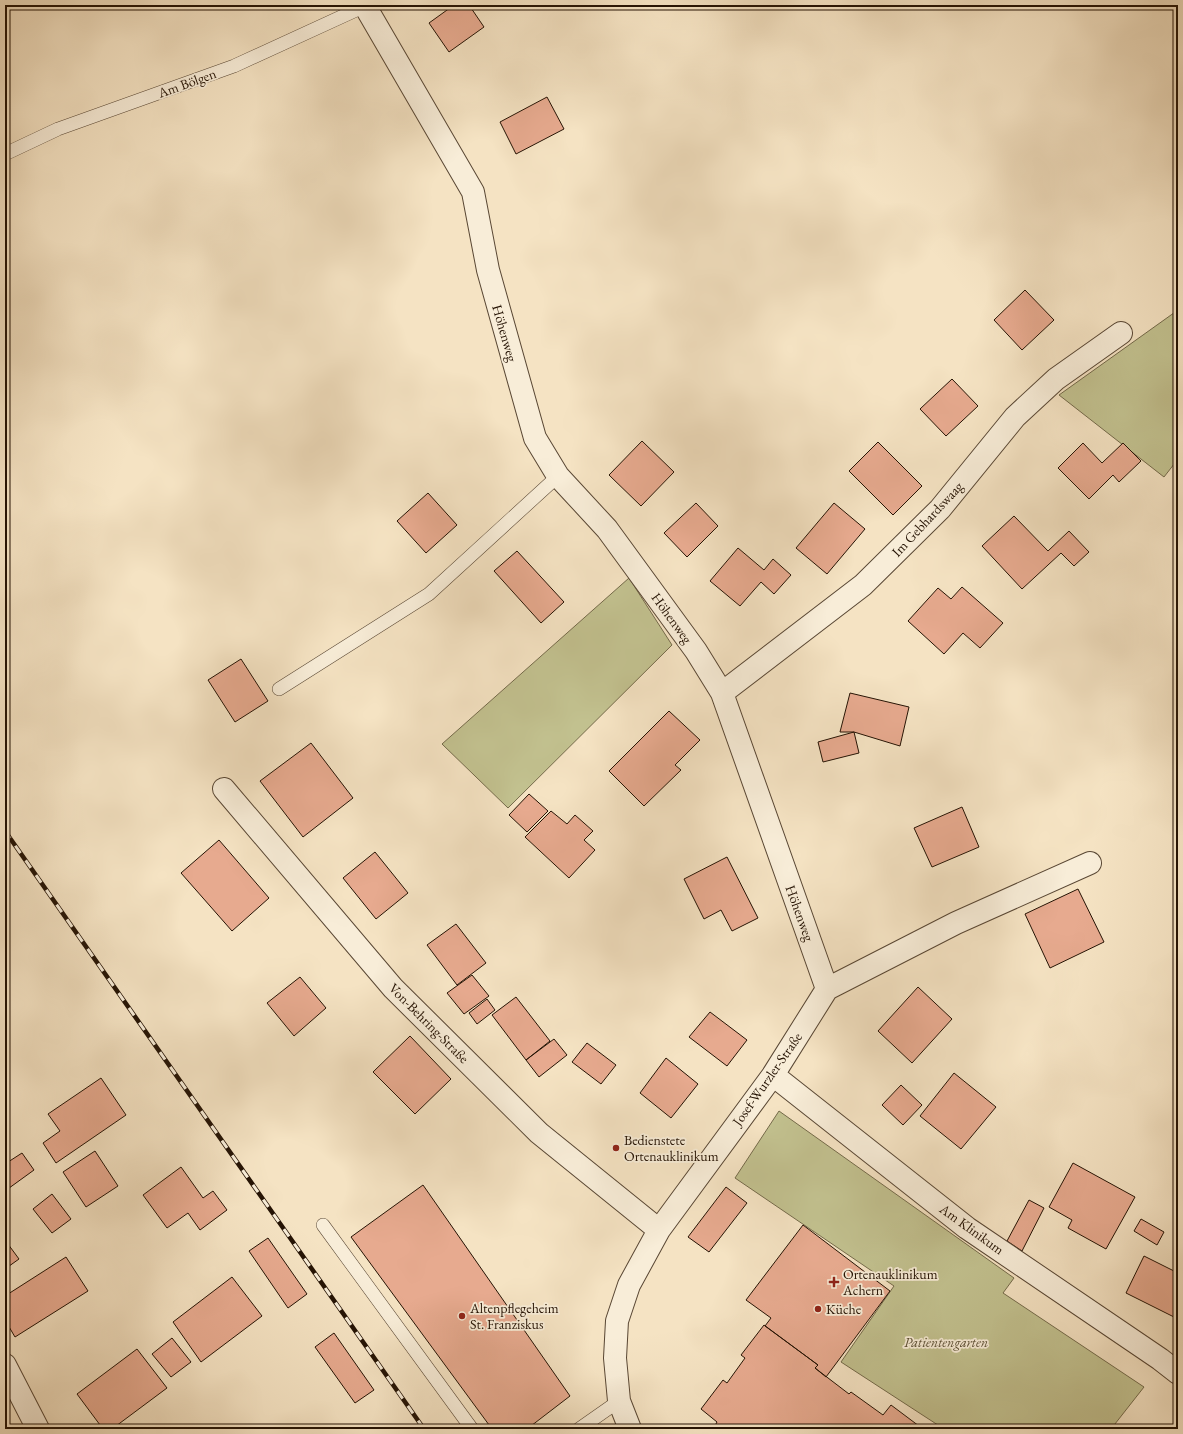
<svg xmlns="http://www.w3.org/2000/svg" width="1183" height="1434" font-family="'EB Garamond',serif">
<rect width="100%" height="100%" fill="#f5e3c3"/>
<filter id="stains"><feTurbulence type="fractalNoise" baseFrequency=".005" numOctaves="4"/><feColorMatrix values="0 0 0 0 .2 0 0 0 0 .09 0 0 0 0 .02 0 0 0 .5 -.17"/></filter>
<radialGradient id="worn" r=".72"><stop offset=".6" stop-color="#630" stop-opacity="0"/><stop offset="1" stop-color="#630" stop-opacity=".3"/></radialGradient>
<!-- green -->
<path fill="#c2c18f" stroke="#746a4a" d="M 1178,310 L 1178,459 L 1164,477 L 1059,395 Z
M 629,578 L 672,645 L 508,808 L 442,744 Z
M 779,1111 L 1014,1278 L 1003,1293 L 1144,1387 L 1111,1429 L 944,1429 L 841,1362 L 894,1286 L 735,1178 Z"/>
<!-- building -->
<path fill="#e7aa8f" stroke="#251304" d="M 454,5 L 469,5 L 484,27 L 449,52 L 429,23 Z
M 547,97 L 564,129 L 516,154 L 500,122 Z
M 1025,290 L 1054,320 L 1022,350 L 994,320 Z
M 952,379 L 978,406 L 946,436 L 920,409 Z
M 642,441 L 674,472 L 641,506 L 609,475 Z
M 878,442 L 922,486 L 893,515 L 849,471 Z
M 1083,443 L 1102,463 L 1123,443 L 1141,461 L 1119,482 L 1113,475 L 1089,499 L 1058,468 Z
M 428,493 L 457,525 L 426,553 L 397,521 Z
M 696,503 L 718,526 L 687,557 L 664,533 Z
M 834,503 L 865,529 L 827,574 L 796,548 Z
M 1014,516 L 1048,551 L 1069,531 L 1089,552 L 1074,566 L 1061,553 L 1022,589 L 982,546 Z
M 738,548 L 764,570 L 773,559 L 791,575 L 774,594 L 761,582 L 740,606 L 710,581 Z
M 517,551 L 564,602 L 541,623 L 494,571 Z
M 962,587 L 1003,623 L 980,648 L 963,633 L 944,654 L 908,621 L 938,588 L 951,599 Z
M 241,659 L 268,701 L 235,722 L 208,680 Z
M 850,693 L 909,707 L 900,746 L 854,732 L 840,732 Z
M 669,711 L 700,740 L 675,765 L 681,770 L 644,806 L 609,771 Z
M 854,732 L 859,753 L 823,762 L 818,742 Z
M 311,743 L 353,798 L 303,837 L 260,781 Z
M 529,794 L 548,811 L 527,832 L 509,815 Z
M 962,807 L 979,847 L 932,867 L 914,828 Z
M 551,811 L 567,824 L 575,815 L 593,831 L 584,840 L 595,850 L 569,878 L 525,837 Z
M 219,840 L 269,898 L 232,931 L 181,873 Z
M 375,852 L 408,893 L 376,919 L 343,878 Z
M 727,857 L 758,918 L 732,931 L 721,910 L 704,919 L 684,879 Z
M 1078,889 L 1104,942 L 1050,968 L 1025,914 Z
M 456,924 L 486,963 L 457,985 L 427,945 Z
M 472,975 L 489,996 L 464,1014 L 447,993 Z
M 300,977 L 326,1008 L 294,1036 L 267,1003 Z
M 918,987 L 952,1019 L 912,1063 L 878,1031 Z
M 516,997 L 550,1041 L 526,1060 L 492,1015 Z
M 487,999 L 495,1010 L 477,1024 L 469,1013 Z
M 710,1012 L 747,1040 L 727,1066 L 689,1037 Z
M 410,1036 L 451,1079 L 415,1114 L 373,1072 Z
M 554,1039 L 567,1055 L 539,1077 L 526,1060 Z
M 587,1043 L 616,1065 L 601,1084 L 572,1062 Z
M 666,1058 L 698,1084 L 671,1118 L 640,1093 Z
M 954,1073 L 996,1107 L 961,1149 L 920,1116 Z
M 101,1078 L 126,1115 L 56,1163 L 43,1143 L 60,1131 L 48,1114 Z
M 901,1085 L 922,1105 L 903,1125 L 882,1105 Z
M 95,1151 L 118,1186 L 86,1207 L 63,1172 Z
M 22,1153 L 34,1170 L 5,1191 L 5,1164 Z
M 1073,1163 L 1135,1197 L 1106,1249 L 1068,1228 L 1072,1220 L 1049,1207 Z
M 181,1167 L 203,1198 L 213,1191 L 227,1210 L 200,1230 L 188,1213 L 167,1228 L 143,1195 Z
M 423,1185 L 570,1396 L 527,1429 L 492,1429 L 351,1237 Z
M 726,1187 L 747,1203 L 709,1252 L 688,1237 Z
M 52,1194 L 71,1219 L 52,1233 L 33,1209 Z
M 1029,1200 L 1044,1208 L 1022,1251 L 1007,1241 Z
M 1141,1219 L 1164,1232 L 1157,1245 L 1134,1231 Z
M 803,1225 L 890,1291 L 826,1377 L 815,1368 L 818,1365 L 765,1326 L 771,1318 L 746,1300 Z
M 268,1238 L 307,1294 L 288,1308 L 249,1251 Z
M 5,1240 L 19,1259 L 5,1269 Z
M 1144,1256 L 1178,1273 L 1178,1308 L 1174,1317 L 1126,1293 Z
M 66,1257 L 88,1291 L 15,1337 L 5,1320 L 5,1296 Z
M 232,1277 L 262,1316 L 201,1362 L 173,1322 Z
M 764,1325 L 818,1365 L 815,1368 L 849,1394 L 851,1392 L 883,1415 L 891,1405 L 923,1429 L 713,1429 L 717,1422 L 701,1409 L 723,1380 L 727,1383 L 745,1358 L 741,1355 Z
M 334,1333 L 374,1390 L 355,1403 L 315,1347 Z
M 172,1338 L 191,1362 L 171,1377 L 152,1354 Z
M 137,1349 L 167,1388 L 112,1429 L 103,1429 L 77,1394 Z"/>
<g fill="none" stroke-linecap="round" stroke-linejoin="round">
<defs>
<path id="lane" d="M 5,154 L 58,129 L 234,66 L 365,6
M 279,689 L 429,594 L 558,476
M 323,1225 L 472,1429
M 579,1429 L 619,1401"/>
<path id="street" d="M 366,5 L 365,6 L 473,192 L 488,270 L 535,438 L 558,476 L 607,529 L 696,651 L 722,693 L 827,989
M 722,693 L 863,585 L 940,509 L 1015,417 L 1056,379 L 1121,333
M 224,789 L 393,988 L 539,1133 L 659,1230
M 827,989 L 956,923 L 1090,863
M 773,1075 L 967,1228 L 1160,1359 L 1178,1373
M 5,1365 L 38,1429
M 630,1429 L 619,1401 L 615,1358 L 617,1321 L 629,1285 L 659,1230 L 773,1075 L 827,989"/>
</defs>
<!-- lane casing -->
<use href="#lane" stroke="#594734" stroke-width="14"/>
<!-- street casing -->
<use href="#street" stroke="#594734" stroke-width="24"/>
<!-- lane -->
<use href="#lane" stroke="#f8edd8" stroke-width="13"/>
<!-- street -->
<use href="#street" stroke="#f8edd8" stroke-width="22"/>
<defs>
<path id="rail" d="M 5,831 L 424,1429"/>
</defs>
<!-- rail casing -->
<use href="#rail" stroke="#251304" stroke-width="4.5"/>
<!-- rail -->
<use href="#rail" stroke="#f8edd8" stroke-width="3" stroke-dasharray="9" stroke-linecap="butt"/>
</g>
<!-- markers -->
<g fill="#8f2418" stroke="#f8edd8" stroke-width="1.5">
<circle cx="616" cy="1148" r="4"/>
<path d="M832 1276h4v4h4v4h-4v4h-4v-4h-4v-4h4z"/>
<circle cx="818" cy="1309" r="4"/>
<circle cx="462" cy="1316" r="4"/>
</g>
<g text-anchor="middle" dominant-baseline="central" stroke-width="3.5" stroke-linejoin="round" paint-order="stroke">
<!-- street labels -->
<g font-size="14" fill="#251304" stroke="#f8edd8">
<text transform="translate(187 83) rotate(-20)">Am Bölgen</text>
<text transform="translate(505 333) rotate(74)">Höhenweg</text>
<text transform="translate(927 519) rotate(-47)">Im Gebhardswaag</text>
<text transform="translate(672 618) rotate(54)">Höhenweg</text>
<text transform="translate(800 913) rotate(70)">Höhenweg</text>
<text transform="translate(429 1023) rotate(45)">Von-Behring-Straße</text>
<text transform="translate(767 1079) rotate(-55)">Josef-Wurzler-Straße</text>
<text transform="translate(972 1229) rotate(36)">Am Klinikum</text>
</g>
<!-- poi labels -->
<g font-size="14" fill="#251304" stroke="#f8edd8" text-anchor="start">
<text x="624" y="1140">Bedienstete<tspan x="624" dy="16">Ortenauklinikum</tspan></text>
<text x="843" y="1274">Ortenauklinikum<tspan x="843" dy="16">Achern</tspan></text>
<text x="470" y="1308">Altenpflegeheim<tspan x="470" dy="16">St. Franziskus</tspan></text>
<text x="826" y="1309">Küche</text>
</g>
<!-- park labels -->
<g font-size="14" font-style="italic" fill="#5c5035" stroke="#f8edd8">
<text x="946" y="1342">Patientengarten</text>
</g>
</g>
<!-- margin -->
<rect width="1183" height="1434" fill="none" stroke="#f5e3c3" stroke-width="20"/>
<rect x="6" y="6" width="1171" height="1422" fill="none" stroke="#251304" stroke-width="2"/>
<rect x="10" y="10" width="1163" height="1414" fill="none" stroke="#251304"/>
<rect width="100%" height="100%" filter="url(#stains)"/>
<rect width="100%" height="100%" fill="url(#worn)"/>
</svg>
